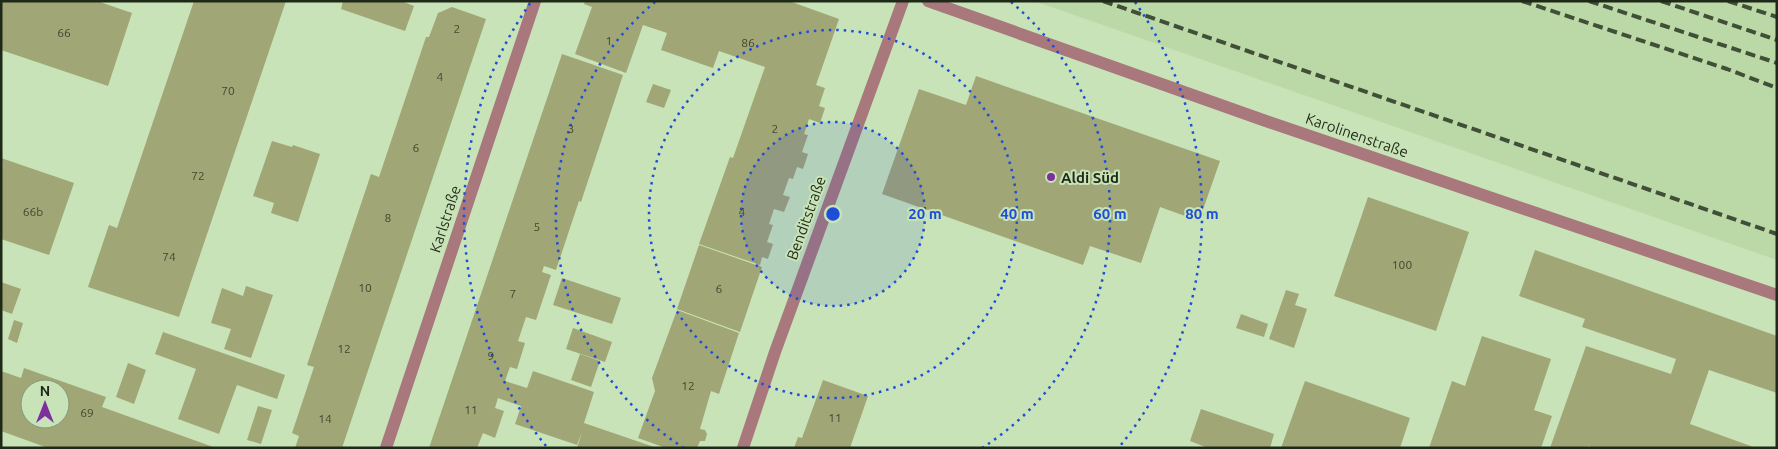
<svg xmlns="http://www.w3.org/2000/svg" width="1778" height="449" font-family="Ubuntu,sans-serif">
<rect width="100%" height="100%" fill="#c8e3b7"/>
<!-- built -->
<path fill="#bbd9a7" d="M 1034,1 L 1777,1 L 1777,260 Z"/>
<!-- building -->
<path fill="#a1a676" fill-rule="evenodd" d="M 1,1 L 97,1 L 132,13 L 108,86 L 1,50 Z
M 194,1 L 286,1 L 179,317 L 88,287 L 109,225 L 117,228 Z
M 343,1 L 401,1 L 414,6 L 405,31 L 341,9 Z
M 585,1 L 789,1 L 839,19 L 816,85 L 825,88 L 819,106 L 825,108 L 820,123 L 809,119 L 804,134 L 808,135 L 802,152 L 808,154 L 803,169 L 797,167 L 793,179 L 789,178 L 783,195 L 790,197 L 784,212 L 774,209 L 769,224 L 773,225 L 767,242 L 773,244 L 768,259 L 762,257 L 760,265 L 699,244 L 730,157 L 733,158 L 765,67 L 719,51 L 713,68 L 661,50 L 667,33 L 643,25 L 626,73 L 575,54 L 592,7 L 584,4 Z
M 452,7 L 486,19 L 342,448 L 295,448 L 299,436 L 292,433 L 314,367 L 307,365 L 371,174 L 379,177 L 426,37 L 429,37 L 438,13 Z
M 562,54 L 623,75 L 581,202 L 579,201 L 556,270 L 544,266 L 542,272 L 551,275 L 536,320 L 526,317 L 518,341 L 525,343 L 517,369 L 510,367 L 505,381 L 527,388 L 533,371 L 594,392 L 584,423 L 657,448 L 577,448 L 582,432 L 577,445 L 515,424 L 521,406 L 498,398 L 495,408 L 504,411 L 495,438 L 483,433 L 477,448 L 429,448 Z
M 976,76 L 1220,161 L 1199,221 L 1160,207 L 1141,263 L 1090,246 L 1083,265 L 882,194 L 919,89 L 966,105 Z
M 653,84 L 671,90 L 664,108 L 646,102 Z
M 272,141 L 292,147 L 293,145 L 320,154 L 298,222 L 271,213 L 274,203 L 253,196 Z
M 1,158 L 74,183 L 49,255 L 1,239 Z
M 1368,197 L 1469,232 L 1436,331 L 1334,296 Z
M 699,245 L 762,267 L 740,332 L 677,309 Z
M 1535,250 L 1777,336 L 1777,393 L 1709,370 L 1690,424 L 1756,448 L 1593,448 L 1588,446 L 1587,448 L 1550,448 L 1586,346 L 1671,374 L 1676,359 L 1582,327 L 1585,319 L 1519,296 Z
M 562,278 L 621,298 L 612,324 L 553,305 Z
M 1,282 L 21,289 L 12,314 L 1,310 Z
M 246,286 L 273,295 L 251,358 L 224,349 L 231,329 L 211,323 L 222,288 L 243,296 Z
M 1286,290 L 1299,294 L 1295,305 L 1307,309 L 1294,348 L 1269,339 Z
M 677,310 L 739,333 L 719,394 L 711,391 L 700,429 L 705,430 L 707,434 L 705,441 L 700,441 L 697,448 L 666,448 L 638,438 L 655,391 L 652,378 Z
M 1241,314 L 1268,324 L 1264,337 L 1236,328 Z
M 14,320 L 23,323 L 17,343 L 8,339 Z
M 573,328 L 612,342 L 605,362 L 566,349 Z
M 163,332 L 285,375 L 277,399 L 237,385 L 219,434 L 178,419 L 196,369 L 155,354 Z
M 1482,336 L 1551,359 L 1534,410 L 1552,416 L 1541,448 L 1429,448 L 1452,381 L 1465,386 Z
M 580,354 L 600,361 L 591,387 L 571,380 Z
M 128,363 L 146,370 L 134,404 L 116,397 Z
M 24,368 L 106,397 L 102,407 L 216,448 L 48,448 L 1,431 L 1,371 L 21,378 ZM 30,389 L 60,389 L 60,419 L 30,419 Z
M 823,380 L 868,396 L 850,448 L 794,448 L 798,437 L 802,438 Z
M 1305,381 L 1410,418 L 1400,448 L 1281,448 Z
M 258,406 L 272,410 L 261,444 L 247,440 Z
M 1201,409 L 1274,434 L 1270,448 L 1208,448 L 1190,441 Z"/>
<g fill="none" stroke-linecap="round" stroke-linejoin="round">
<!-- minor -->
<path stroke="#a8787c" stroke-width="12" d="M 928,1 L 1263,120 L 1777,295
M 386,448 L 535,1
M 743,448 L 775,352 L 903,1"/>
<!-- rail -->
<path stroke="#414f38" stroke-width="4" stroke-dasharray="10 5" stroke-linecap="butt" d="M 1103,1 L 1777,234
M 1522,1 L 1727,69 L 1777,88
M 1589,1 L 1777,63
M 1661,1 L 1777,40
M 1728,1 L 1777,17"/>
</g>
<!-- distance rings -->
<circle cx="833" cy="214" r="92" fill="#1d4ed8" fill-opacity=".12"/>
<g fill="none" stroke="#1d4ed8" stroke-width="2.5" stroke-dasharray="2.5 5">
<circle cx="833" cy="214" r="92"/>
<circle cx="833" cy="214" r="184"/>
<path d="M684 448A277 277 0 0 1 655 2M1011 2A277 277 0 0 1 982 448"/>
<path d="M546 446A369 369 0 0 1 531 2M1135 2A369 369 0 0 1 1120 446"/>
</g>
<!-- markers -->
<circle fill="#7d2fa0" stroke="#c8e3b7" stroke-width="2" cx="1051" cy="177" r="5"/>
<g text-anchor="middle" dominant-baseline="central" stroke-width="4" stroke-linejoin="round" paint-order="stroke">
<!-- number labels -->
<g font-size="12" fill="#404830">
<text x="457" y="28">2</text>
<text x="64" y="32">66</text>
<text x="609" y="40">1</text>
<text x="748" y="42">86</text>
<text x="440" y="76">4</text>
<text x="228" y="90">70</text>
<text x="571" y="128">3</text>
<text x="775" y="128">2</text>
<text x="416" y="147">6</text>
<text x="198" y="175">72</text>
<text x="33" y="211">66b</text>
<text x="742" y="211">4</text>
<text x="388" y="217">8</text>
<text x="537" y="226">5</text>
<text x="169" y="256">74</text>
<text x="1402" y="264">100</text>
<text x="365" y="287">10</text>
<text x="719" y="288">6</text>
<text x="513" y="293">7</text>
<text x="344" y="348">12</text>
<text x="491" y="355">9</text>
<text x="688" y="385">12</text>
<text x="471" y="409">11</text>
<text x="87" y="412">69</text>
<text x="835" y="417">11</text>
<text x="325" y="418">14</text>
</g>
<!-- street labels -->
<g font-size="15" fill="#1f2918" stroke="#c8e3b7">
<text transform="translate(1357 135) rotate(19)">Karolinenstraße</text>
<text transform="translate(806 218) rotate(-70)">Benditstraße</text>
<text transform="translate(445 219) rotate(-72)">Karlstraße</text>
</g>
<!-- poi labels -->
<g font-size="15" font-weight="bold" fill="#1f2918" stroke="#c8e3b7" text-anchor="start">
<text x="1061" y="177">Aldi Süd</text>
</g>
</g>
<circle cx="833" cy="214" r="8" fill="#1d4ed8" stroke="#c8e3b7" stroke-width="2.5"/>
<g font-size="15" text-anchor="middle" font-weight="bold" fill="#1d4ed8" stroke="#c8e3b7" stroke-width="4" stroke-linejoin="round" paint-order="stroke">
<text x="925" y="219">20 m</text>
<text x="1017" y="219">40 m</text>
<text x="1110" y="219">60 m</text>
<text x="1202" y="219">80 m</text>
</g>
<!-- border -->
<rect width="1778" height="449" fill="none" stroke="#1f2918" stroke-width="5"/>
<!-- north arrow -->
<g transform="translate(45 404)"><circle r="24" fill="#c8e3b7" stroke="#849977"/>
<path d="M0-4L9 19L0 12L-9 19Z" fill="#7d2fa0"/>
<text y="-8" font-size="14" font-weight="bold" text-anchor="middle" fill="#1f2918">N</text>
</g>
</svg>
